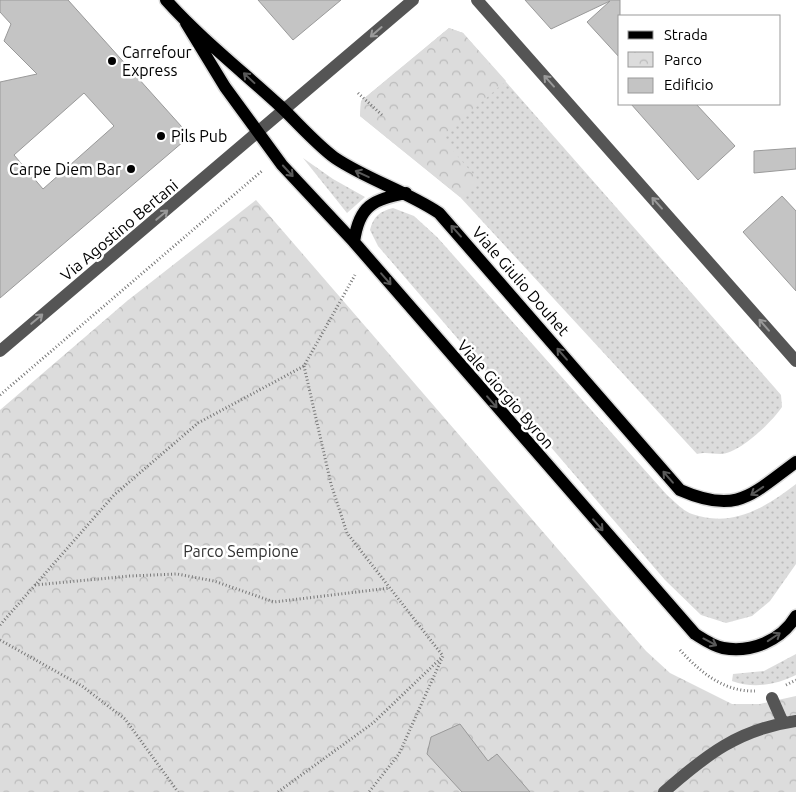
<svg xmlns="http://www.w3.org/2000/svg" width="796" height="792" font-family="Ubuntu,sans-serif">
<defs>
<pattern id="grass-dots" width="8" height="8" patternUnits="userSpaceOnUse" patternTransform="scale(1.25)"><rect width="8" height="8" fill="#dcdcdc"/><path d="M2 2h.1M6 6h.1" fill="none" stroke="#bbb" stroke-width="1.8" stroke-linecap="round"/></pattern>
<pattern id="park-crowns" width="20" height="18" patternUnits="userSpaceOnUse" patternTransform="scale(1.25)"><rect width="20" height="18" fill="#dcdcdc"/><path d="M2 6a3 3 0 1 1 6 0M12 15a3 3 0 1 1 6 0" fill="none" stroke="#bbb"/></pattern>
</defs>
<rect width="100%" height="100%" fill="#fff"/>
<!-- grass -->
<path fill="url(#grass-dots)" d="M 449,28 L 463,33 L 775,388 L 781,395 L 782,407 C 772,422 740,453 721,454 C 712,454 706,452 697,454 L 460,197 L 360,116 L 361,101 Z
M 303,158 L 333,179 L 365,197 L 347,213 Z
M 393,208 L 414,216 L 437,237 L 667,495 C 674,501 683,511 692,514 C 732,528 765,508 796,484 L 796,564 L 770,601 L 752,616 L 726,623 L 701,615 L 665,580 L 378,246 L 370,230 C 373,217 380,211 393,208 Z
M 796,654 L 796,675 C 775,685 754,689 732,681 L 733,674 L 764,671 Z"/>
<!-- park -->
<path fill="url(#park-crowns)" d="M 449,28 L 463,33 L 506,81 L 441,137 L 480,182 L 460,197 L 360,116 L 361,101 Z
M 256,200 L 646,651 L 670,673 L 732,704 L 760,704 L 796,696 L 796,792 L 0,792 L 0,410 L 127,301 Z"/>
<!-- building -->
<path fill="#c4c4c4" stroke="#999" fill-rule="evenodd" d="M 0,0 L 68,0 L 190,136 L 0,298 L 0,82 L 37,74 L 4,41 L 11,24 L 0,12 ZM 84,93 L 114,126 L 43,189 L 14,155 Z
M 258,0 L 341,0 L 293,40 Z
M 525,0 L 620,0 L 620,58 L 587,22 L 610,1 L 551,29 Z
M 631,104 L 696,104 L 735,146 L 698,180 Z
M 796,148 L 796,169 L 754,173 L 754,151 Z
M 782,196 L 796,211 L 796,291 L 743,232 Z
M 460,724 L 488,761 L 497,754 L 530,792 L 462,792 L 427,754 L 431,737 Z"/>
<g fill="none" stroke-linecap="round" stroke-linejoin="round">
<defs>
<path id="major" d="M 166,0 C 200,38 242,71 280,106 C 298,123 315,143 335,158 C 368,180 406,191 439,213 L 680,490 C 737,515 751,495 796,462
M 186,23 L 225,87 L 282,165 L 354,242 L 695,634 C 703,639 713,646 723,648 C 751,653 781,641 796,616
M 354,242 C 359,205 373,200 406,193"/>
</defs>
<!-- major casing -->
<use href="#major" stroke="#dbdbdb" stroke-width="15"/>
<!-- path -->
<path stroke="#777" stroke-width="3" stroke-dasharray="1 2.5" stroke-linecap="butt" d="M 358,93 L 383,116
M 304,366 L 331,484 L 347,533 L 443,656 L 399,754 L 369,792
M 0,395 L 263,170
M 35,585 L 130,576 L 177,574 L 214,581 L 274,602 L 390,588
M 0,625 L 114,495 L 198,423 L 304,366 L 355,275
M 0,640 L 82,686 L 125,719 L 178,792
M 680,650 C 700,672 724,692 755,691
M 786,685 L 796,680
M 278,792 L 373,723 L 441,658"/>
<!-- minor -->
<path stroke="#555" stroke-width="12" d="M 477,0 L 796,361
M 0,351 L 413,0
M 772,698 L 783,723
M 664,792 C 706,755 739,729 796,721"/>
<!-- major -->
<use href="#major" stroke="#000" stroke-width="12"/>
</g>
<!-- one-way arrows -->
<defs><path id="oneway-shaft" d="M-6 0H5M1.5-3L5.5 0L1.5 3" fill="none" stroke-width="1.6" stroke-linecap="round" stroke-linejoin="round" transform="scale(1.25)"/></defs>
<g stroke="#999">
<use href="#oneway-shaft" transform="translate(376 32) rotate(139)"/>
<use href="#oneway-shaft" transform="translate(549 81) rotate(-132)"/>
<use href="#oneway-shaft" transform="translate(657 203) rotate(-132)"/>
<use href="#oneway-shaft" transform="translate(162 215) rotate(-40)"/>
<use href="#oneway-shaft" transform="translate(37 319) rotate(-40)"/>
<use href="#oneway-shaft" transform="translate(764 325) rotate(-131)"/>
</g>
<g stroke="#595959">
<use href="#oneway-shaft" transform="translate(249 78) rotate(-137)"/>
<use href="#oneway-shaft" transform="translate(288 171) rotate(47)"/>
<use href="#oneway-shaft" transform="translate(362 174) rotate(-155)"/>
<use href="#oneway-shaft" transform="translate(456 231) rotate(-132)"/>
<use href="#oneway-shaft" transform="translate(386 279) rotate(49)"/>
<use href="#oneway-shaft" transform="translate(562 354) rotate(-131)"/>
<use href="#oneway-shaft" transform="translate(492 402) rotate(49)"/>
<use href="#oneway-shaft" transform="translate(668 477) rotate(-131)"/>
<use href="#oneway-shaft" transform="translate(757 491) rotate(146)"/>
<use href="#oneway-shaft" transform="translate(598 525) rotate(49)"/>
<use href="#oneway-shaft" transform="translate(774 637) rotate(-34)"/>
<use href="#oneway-shaft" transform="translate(710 642) rotate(28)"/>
</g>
<!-- markers -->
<g fill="#000" stroke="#fff" stroke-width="2">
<circle cx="112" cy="61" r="5"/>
<circle cx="161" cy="136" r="5"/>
<circle cx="131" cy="169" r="5"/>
</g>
<g text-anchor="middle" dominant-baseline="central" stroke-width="5" stroke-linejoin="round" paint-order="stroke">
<!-- poi labels -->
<g font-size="16" fill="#000" stroke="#fff" text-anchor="start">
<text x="122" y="52">Carrefour<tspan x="122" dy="18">Express</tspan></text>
<text x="171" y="136">Pils Pub</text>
<text x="121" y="169" text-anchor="end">Carpe Diem Bar</text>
</g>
<!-- street labels -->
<g font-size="16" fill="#000" stroke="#fff">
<text transform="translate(119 230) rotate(-40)">Via Agostino Bertani</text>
<text transform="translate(521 281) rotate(49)">Viale Giulio Douhet</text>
<text transform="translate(506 394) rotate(49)">Viale Giorgio Byron</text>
</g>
<!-- park labels -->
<g font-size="16" fill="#333" stroke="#fff">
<text x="241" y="551">Parco Sempione</text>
</g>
</g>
<!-- legend -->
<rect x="618" y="15" width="162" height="90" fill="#ffffff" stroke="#999999"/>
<rect x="628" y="31" width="25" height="8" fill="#000000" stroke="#999999"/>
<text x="664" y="40" font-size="15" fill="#000000">Strada</text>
<rect x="628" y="52" width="25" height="15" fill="url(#park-crowns)" stroke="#999999"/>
<text x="664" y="65" font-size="15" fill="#000000">Parco</text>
<rect x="628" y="78" width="25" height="15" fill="#c4c4c4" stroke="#999999"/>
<text x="664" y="90" font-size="15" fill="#000000">Edificio</text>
</svg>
